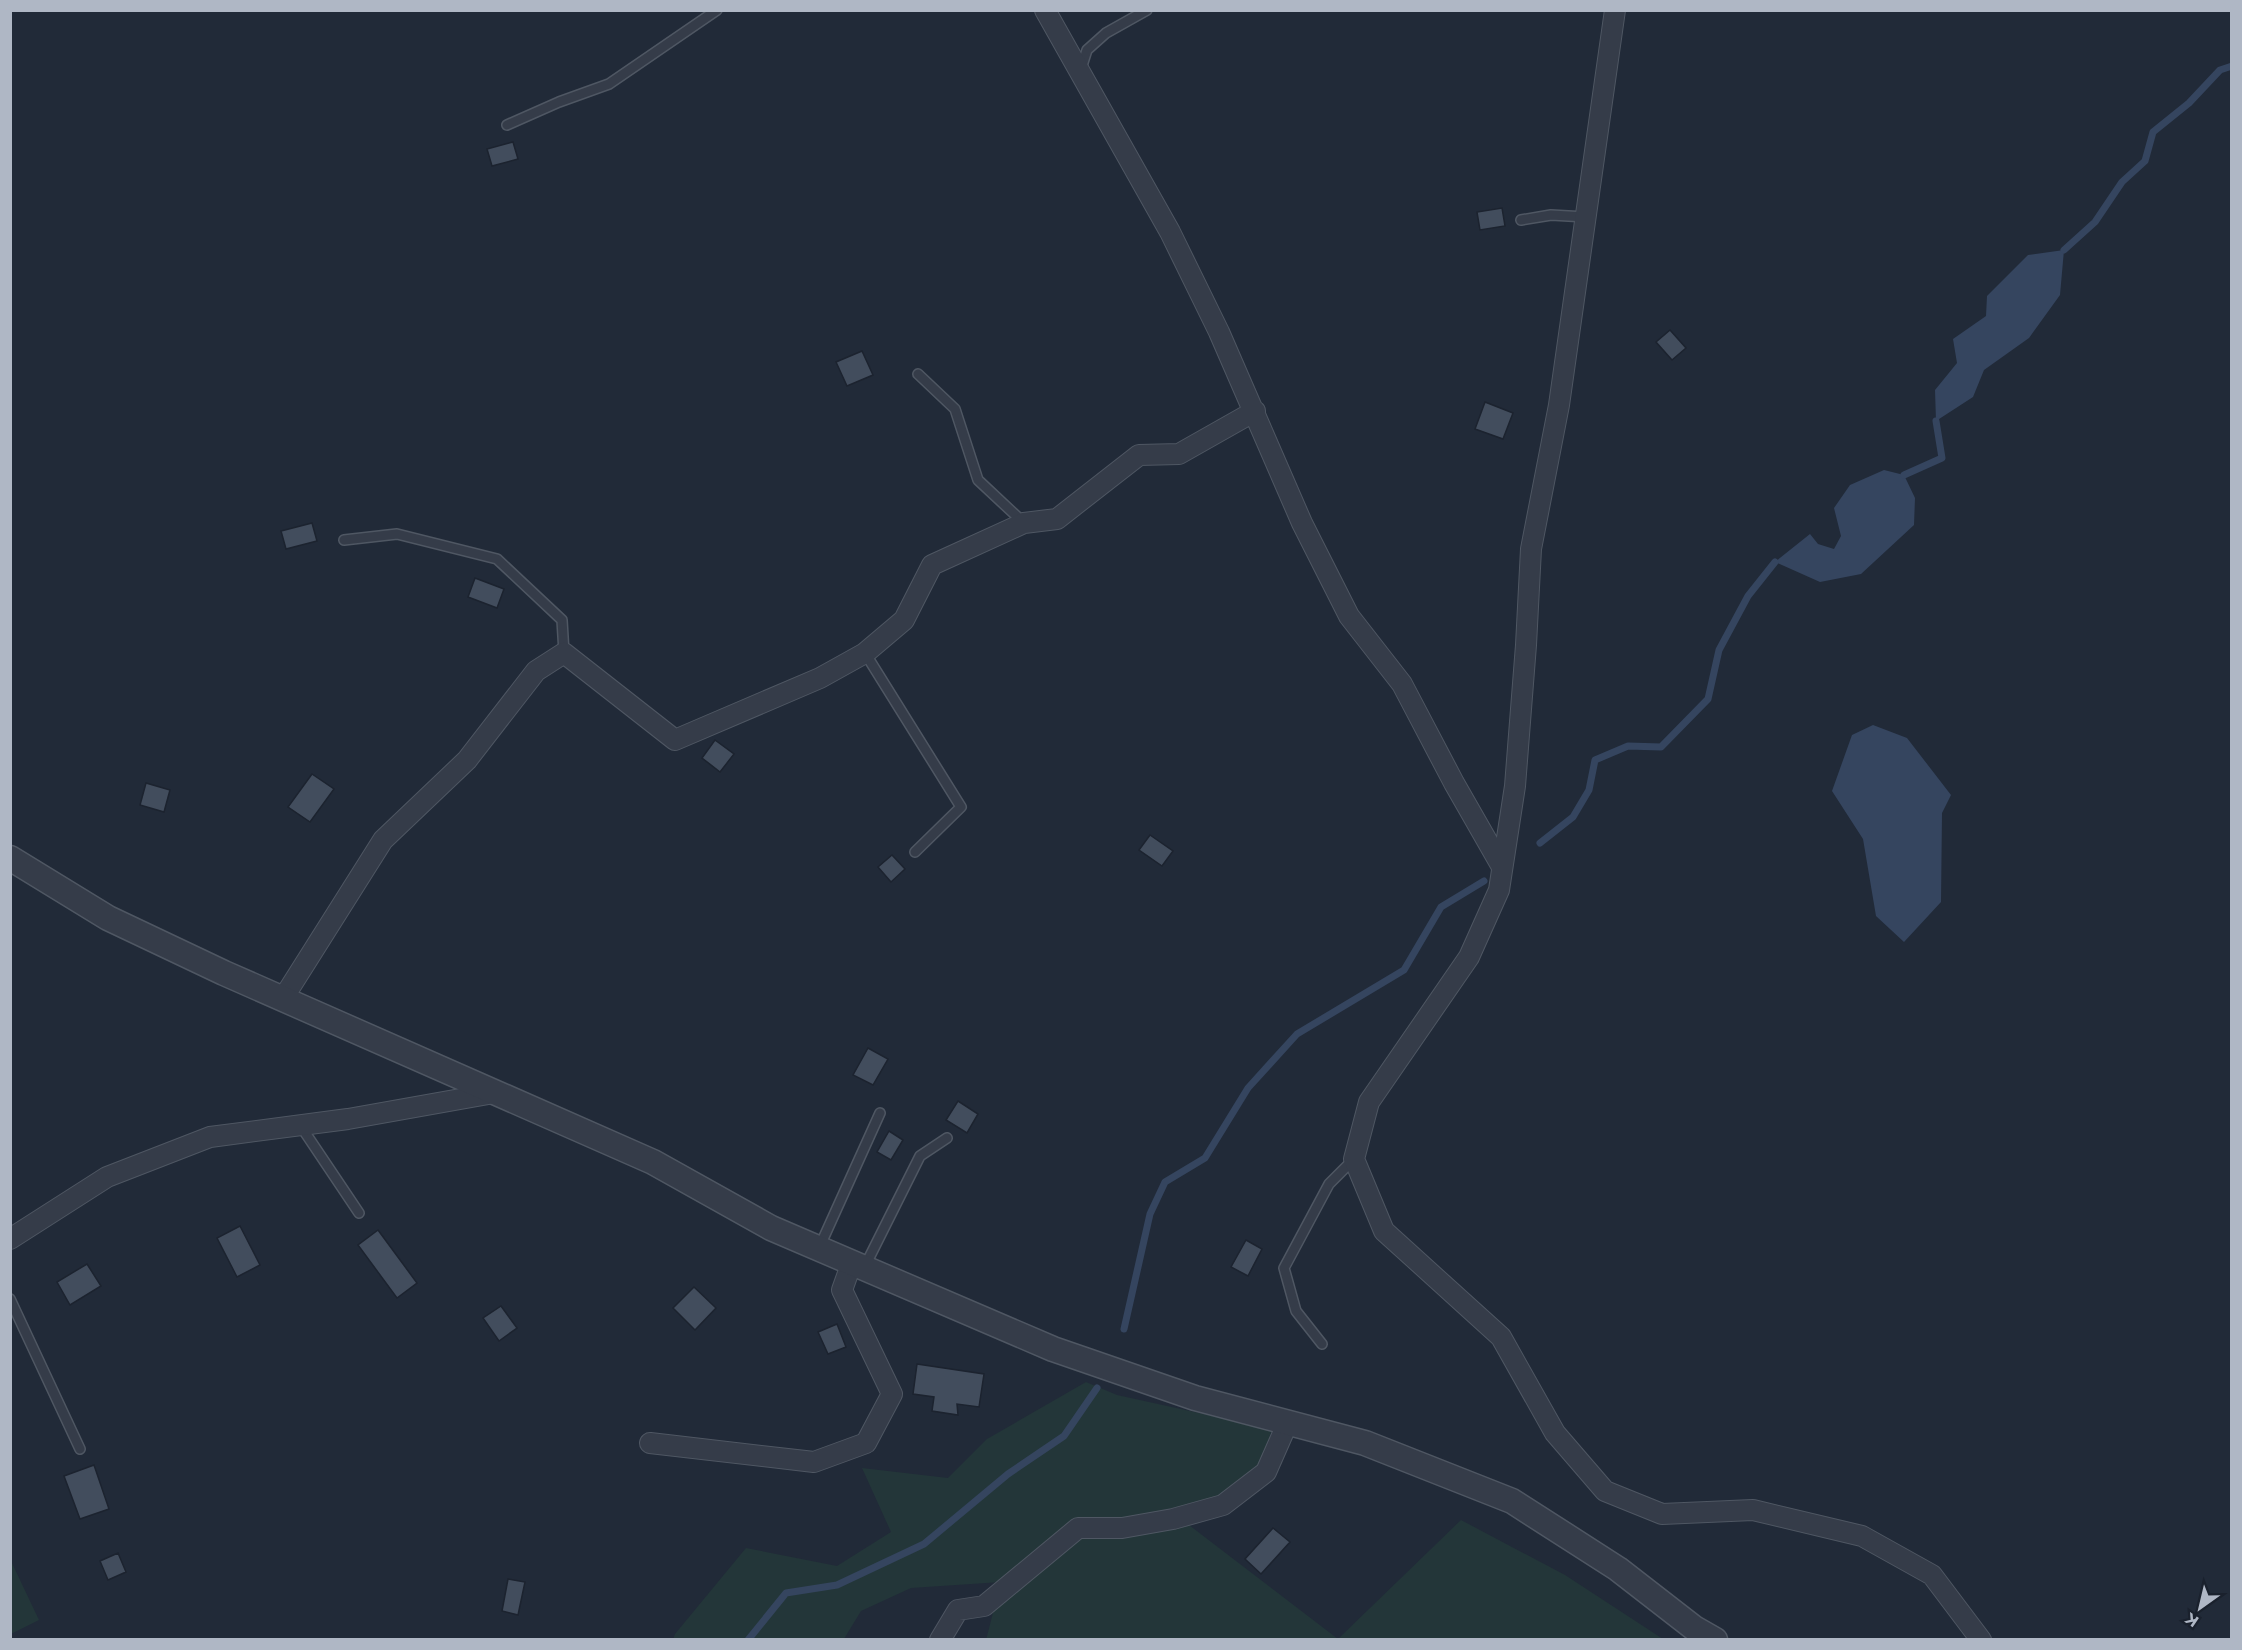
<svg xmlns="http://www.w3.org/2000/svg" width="2242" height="1650" font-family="Montserrat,sans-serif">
<rect width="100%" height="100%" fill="#212a38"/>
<!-- green -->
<path fill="#233639" d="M 1086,1382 L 1117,1395 L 1272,1429 L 1259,1469 L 1216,1499 L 1122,1519 L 1077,1519 L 1001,1582 L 911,1588 L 861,1611 L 844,1639 L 673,1640 L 675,1634 L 746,1548 L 837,1566 L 891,1532 L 862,1468 L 948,1478 L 987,1439 Z
M 1461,1520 L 1565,1575 L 1663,1639 L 1338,1639 Z
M 1189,1525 L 1338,1639 L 986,1640 L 996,1601 L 1076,1537 L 1118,1539 Z
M 11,1561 L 39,1620 L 11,1634 L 10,1634 Z"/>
<!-- water -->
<path fill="#35455f" d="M 2064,250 L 2060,295 L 2029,338 L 1984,370 L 1973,397 L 1936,421 L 1935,390 L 1957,363 L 1953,339 L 1986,316 L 1987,296 L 2028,255 Z
M 1884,470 L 1904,475 L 1915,498 L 1914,525 L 1861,574 L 1820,582 L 1775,562 L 1810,534 L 1818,544 L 1834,549 L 1841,536 L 1834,508 L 1850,485 Z
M 1873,725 L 1907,738 L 1951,795 L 1942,813 L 1941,902 L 1904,942 L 1876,916 L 1863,839 L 1832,791 L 1852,735 Z"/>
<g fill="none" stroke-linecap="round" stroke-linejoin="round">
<!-- stream -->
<path stroke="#35455f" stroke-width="7" d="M 2064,250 L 2095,222 L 2122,182 L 2145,161 L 2153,132 L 2189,103 L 2220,70 L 2232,66
M 1904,475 L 1942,458 L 1936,421
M 1540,843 L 1573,817 L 1589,790 L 1595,760 L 1628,746 L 1661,747 L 1708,699 L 1719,650 L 1748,596 L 1775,562
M 1124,1329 L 1150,1214 L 1165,1182 L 1205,1158 L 1248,1088 L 1297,1034 L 1404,970 L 1441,907 L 1484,881
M 748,1640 L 786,1593 L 837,1585 L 924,1544 L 1008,1474 L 1064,1436 L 1097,1388"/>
</g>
<!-- building -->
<path fill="#424d5d" stroke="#1c232f" stroke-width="1.5" d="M 513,142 L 518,159 L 492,166 L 487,149 Z
M 1502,208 L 1505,226 L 1480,230 L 1477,212 Z
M 1670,330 L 1686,348 L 1672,360 L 1656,342 Z
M 862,351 L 873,375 L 847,386 L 836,362 Z
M 1485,402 L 1513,413 L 1503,439 L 1475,429 Z
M 312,523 L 317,541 L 286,549 L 281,531 Z
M 475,578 L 504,589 L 497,608 L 468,597 Z
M 715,740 L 734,754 L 720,772 L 702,758 Z
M 312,774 L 334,789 L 310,822 L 288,807 Z
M 146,783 L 170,790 L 164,812 L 140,805 Z
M 1150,835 L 1173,851 L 1162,866 L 1139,850 Z
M 892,855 L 905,869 L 891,882 L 878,867 Z
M 868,1048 L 888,1059 L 873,1085 L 853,1075 Z
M 958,1101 L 978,1114 L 967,1133 L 946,1120 Z
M 889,1131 L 903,1140 L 891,1160 L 877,1152 Z
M 240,1226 L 260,1265 L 237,1277 L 217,1238 Z
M 378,1230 L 417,1283 L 397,1298 L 358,1245 Z
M 1246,1240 L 1262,1249 L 1248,1276 L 1231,1267 Z
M 87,1264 L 101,1286 L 70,1305 L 57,1282 Z
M 694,1287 L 716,1308 L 695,1330 L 673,1308 Z
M 501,1306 L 517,1328 L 499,1341 L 483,1318 Z
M 837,1324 L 846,1347 L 828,1354 L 818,1332 Z
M 917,1364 L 984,1374 L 979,1407 L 957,1404 L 958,1415 L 932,1411 L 934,1397 L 913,1394 Z
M 94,1465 L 109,1509 L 80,1519 L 64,1476 Z
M 1273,1528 L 1290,1542 L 1261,1574 L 1245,1559 Z
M 118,1553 L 126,1572 L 108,1580 L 100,1561 Z
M 508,1579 L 525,1582 L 518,1615 L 502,1611 Z"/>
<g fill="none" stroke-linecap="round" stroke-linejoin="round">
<defs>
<path id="service" d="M 1081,69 L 1087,50 L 1106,33 L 1147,10
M 507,125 L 559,102 L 609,84 L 717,10
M 1521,220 L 1551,215 L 1586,217
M 918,374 L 955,409 L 978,480 L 1024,523
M 344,540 L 397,534 L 497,559 L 562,620 L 564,653
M 865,653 L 961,807 L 915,852
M 300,1125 L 359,1213
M 819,1248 L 880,1113
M 864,1268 L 920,1156 L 947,1138
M 10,1299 L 80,1449
M 1322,1344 L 1296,1311 L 1284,1268 L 1329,1184 L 1354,1159"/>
<path id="minor" d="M 1045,10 L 1170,232 L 1219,332 L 1302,523 L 1349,616 L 1402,684 L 1454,783 L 1502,867
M 1615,10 L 1559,405 L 1531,549 L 1526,645 L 1515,786 L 1499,890 L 1469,957 L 1369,1102 L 1354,1159 L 1384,1231 L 1501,1337 L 1555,1433 L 1605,1491 L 1662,1514 L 1753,1510 L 1862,1536 L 1932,1575 L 1981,1640
M 282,1000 L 383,840 L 467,760 L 536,671 L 564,653 L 675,740 L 820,678 L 865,653 L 904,620 L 932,565 L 1024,523 L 1057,519 L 1139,455 L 1179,454 L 1255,411
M 10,1239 L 107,1177 L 210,1137 L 348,1119 L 494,1093
M 650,1443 L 814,1462 L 866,1443 L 892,1394 L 842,1290 L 852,1262
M 940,1640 L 958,1610 L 984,1606 L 1078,1528 L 1122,1528 L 1173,1519 L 1223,1505 L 1266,1472 L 1288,1422"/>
<path id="tertiary" d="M 10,858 L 108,918 L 224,973 L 653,1162 L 771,1228 L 1053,1349 L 1195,1398 L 1365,1443 L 1512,1501 L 1618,1569 L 1694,1628 L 1715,1640"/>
</defs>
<!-- service casing -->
<use href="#service" stroke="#4f5763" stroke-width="12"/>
<!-- minor casing -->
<use href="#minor" stroke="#4f5763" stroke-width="22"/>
<!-- tertiary casing -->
<use href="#tertiary" stroke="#4f5763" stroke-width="27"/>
<!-- service -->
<use href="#service" stroke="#353c49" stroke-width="9"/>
<!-- minor -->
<use href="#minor" stroke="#353c49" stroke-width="20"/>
<!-- tertiary -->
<use href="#tertiary" stroke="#353c49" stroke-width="24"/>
</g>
<!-- border -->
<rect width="2242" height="1650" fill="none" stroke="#afb7c5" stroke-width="24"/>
<!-- north arrow -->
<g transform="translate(2200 1608) rotate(214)" stroke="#1a212d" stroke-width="4.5" paint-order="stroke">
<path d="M0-4.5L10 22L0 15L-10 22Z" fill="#afb7c5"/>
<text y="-9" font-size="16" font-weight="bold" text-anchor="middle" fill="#afb7c5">K</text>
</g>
</svg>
